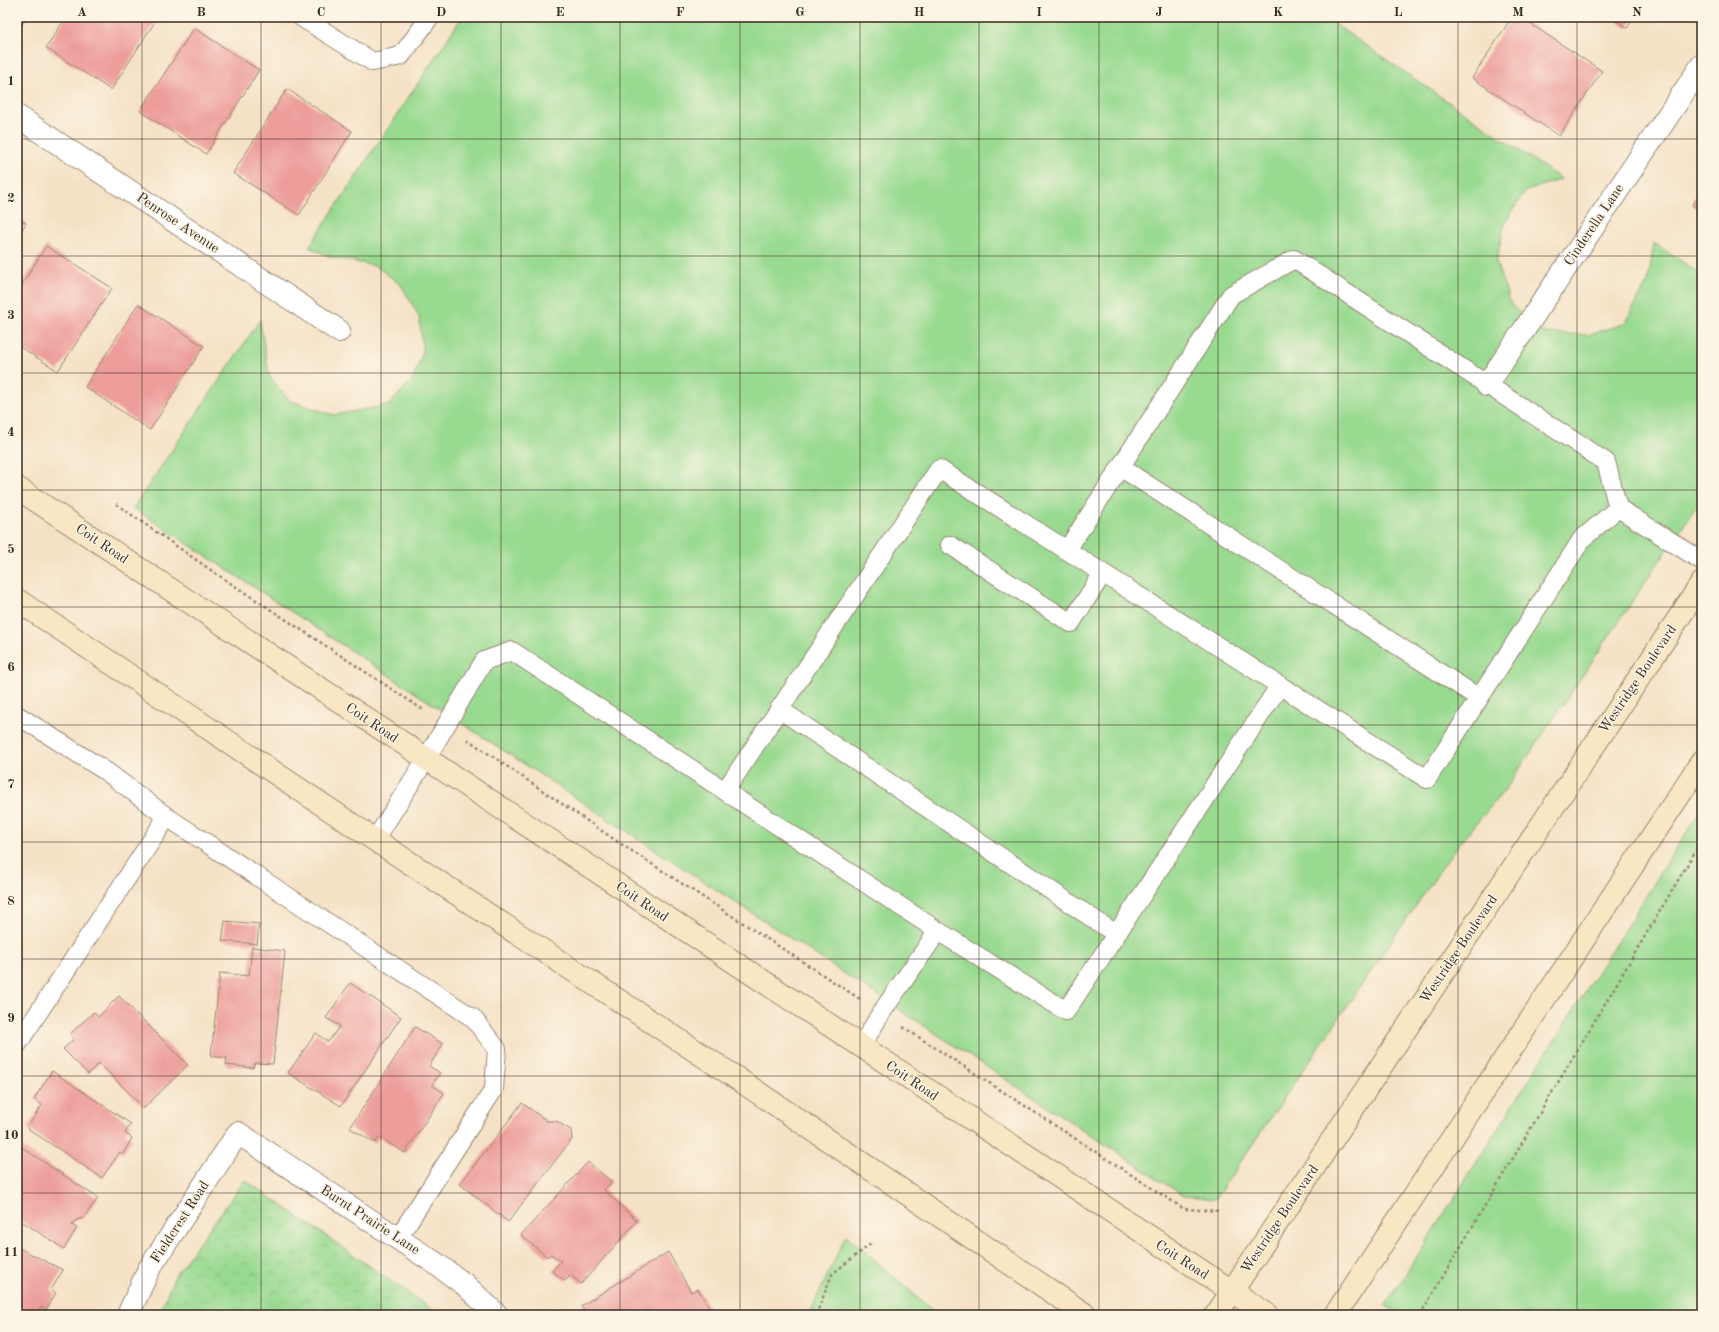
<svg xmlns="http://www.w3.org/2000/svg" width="1719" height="1332" font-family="'Old Standard TT',serif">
<defs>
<pattern id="park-crowns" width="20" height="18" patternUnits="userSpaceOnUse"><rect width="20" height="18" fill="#99da91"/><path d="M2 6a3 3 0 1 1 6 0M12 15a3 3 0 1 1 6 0" fill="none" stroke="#85bb7d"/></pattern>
</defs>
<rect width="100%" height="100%" fill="#fcf5e5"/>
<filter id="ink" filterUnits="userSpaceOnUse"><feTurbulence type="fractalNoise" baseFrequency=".025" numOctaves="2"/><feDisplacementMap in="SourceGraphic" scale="8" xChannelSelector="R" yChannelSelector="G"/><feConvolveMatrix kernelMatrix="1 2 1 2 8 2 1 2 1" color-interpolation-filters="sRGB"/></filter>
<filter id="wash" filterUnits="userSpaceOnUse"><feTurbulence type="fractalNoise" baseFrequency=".012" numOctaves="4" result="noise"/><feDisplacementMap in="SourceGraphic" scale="16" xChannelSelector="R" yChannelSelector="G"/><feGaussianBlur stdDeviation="0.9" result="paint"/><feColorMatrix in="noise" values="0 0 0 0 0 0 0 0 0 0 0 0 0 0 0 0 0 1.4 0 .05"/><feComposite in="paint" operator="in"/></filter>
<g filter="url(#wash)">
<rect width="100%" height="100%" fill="#f5e2c6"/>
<!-- grass -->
<path fill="#99da91" stroke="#6a8258" d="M 462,17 L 1324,17 L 1561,179 L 1526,191 L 1505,222 L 1496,263 L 1511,305 L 1544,333 L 1588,335 L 1624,324 L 1648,282 L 1654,243 L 1702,275 L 1702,498 L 1508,786 L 1454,850 L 1215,1199 L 1184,1196 L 133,508 L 260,320 L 269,376 L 290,401 L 334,415 L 389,405 L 413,379 L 423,352 L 419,316 L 401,285 L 376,266 L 331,257 L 309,247 Z
M 1702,808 L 1702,1315 L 1400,1315 L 1386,1305 Z
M 846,1235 L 938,1315 L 809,1315 Z"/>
<!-- park -->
<path fill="url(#park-crowns)" stroke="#6a8258" d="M 245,1180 L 440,1315 L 158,1315 L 176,1274 Z"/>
<g id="blocks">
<!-- building -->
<path fill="#ed9e9b" d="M 17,17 L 27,17 L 19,29 L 17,28 Z
M 66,17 L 158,17 L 111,90 L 46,48 Z
M 1512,17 L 1520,17 L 1602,71 L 1559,136 L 1472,78 Z
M 1611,17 L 1634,17 L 1627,28 Z
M 194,28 L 259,70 L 206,154 L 140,111 Z
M 287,89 L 352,131 L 299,215 L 233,173 Z
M 1702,190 L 1702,212 L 1692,205 Z
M 17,217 L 26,223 L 17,238 Z
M 46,246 L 112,288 L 58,371 L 17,345 L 17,292 Z
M 138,304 L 204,346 L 150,430 L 85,387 Z
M 225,921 L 259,924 L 257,944 L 222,941 Z
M 252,947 L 285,951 L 273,1064 L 255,1063 L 253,1068 L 226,1065 L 227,1058 L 211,1056 L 220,973 L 249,976 Z
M 350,983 L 401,1017 L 341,1106 L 288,1073 L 316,1033 L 328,1042 L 340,1026 L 326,1018 Z
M 119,996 L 188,1065 L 144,1108 L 99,1063 L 88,1074 L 63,1049 L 74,1039 L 70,1034 L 94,1012 L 98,1017 Z
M 415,1027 L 443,1044 L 429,1066 L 440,1073 L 432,1085 L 444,1093 L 405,1153 L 379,1137 L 375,1143 L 350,1128 Z
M 52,1071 L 131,1124 L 125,1133 L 132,1138 L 123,1154 L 120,1152 L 102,1178 L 27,1128 L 42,1105 L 34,1099 Z
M 522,1103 L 547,1121 L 556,1121 L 571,1130 L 572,1139 L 508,1222 L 460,1184 Z
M 17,1144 L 98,1198 L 84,1218 L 76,1220 L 72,1225 L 77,1228 L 64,1249 L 17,1218 Z
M 588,1162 L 612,1182 L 604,1190 L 637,1221 L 581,1284 L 571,1275 L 565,1281 L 552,1271 L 561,1261 L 551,1254 L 547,1257 L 521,1235 Z
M 17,1247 L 63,1270 L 51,1290 L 56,1293 L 46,1310 L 41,1307 L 37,1315 L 17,1315 Z
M 668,1252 L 691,1292 L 698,1289 L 713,1313 L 710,1315 L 587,1315 L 581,1306 Z"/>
</g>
</g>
<g filter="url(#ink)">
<use href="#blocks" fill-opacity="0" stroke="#988672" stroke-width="1"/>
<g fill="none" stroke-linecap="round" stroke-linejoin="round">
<defs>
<path id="service" d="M 301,17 L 373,62 L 401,56 L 430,17
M 1120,467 L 1479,698
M 1618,508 L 1702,561
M 950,545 L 1071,623 L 1103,573
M 1067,550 L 1231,295 L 1294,259 L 1606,462 L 1618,508
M 779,709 L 1116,934
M 17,715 L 107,772 L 167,817 L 473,1018 L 497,1049 L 494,1089 L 398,1238
M 725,791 L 939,469 L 1427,779 L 1582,539 L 1618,508
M 375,840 L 426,759 L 484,661 L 512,651 L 938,931 L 881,1013 L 861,1047
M 938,931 L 1066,1011 L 1280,685
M 17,1045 L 167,817"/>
<path id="minor" d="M 17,116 L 339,331
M 1487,385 L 1702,65
M 128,1315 L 149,1269 L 238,1133 L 435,1263 L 464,1284 L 497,1315"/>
<path id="secondary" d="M 17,488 L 1268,1315
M 17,600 L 375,840 L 729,1073 L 1086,1315
M 1216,1315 L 1702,583
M 1335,1315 L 1702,761"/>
</defs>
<!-- service casing -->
<use href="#service" stroke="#988672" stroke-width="20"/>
<!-- minor casing -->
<use href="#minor" stroke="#988672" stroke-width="24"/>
<!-- secondary casing -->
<use href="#secondary" stroke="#988672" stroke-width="24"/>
<!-- path -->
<path stroke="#988672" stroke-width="2.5" stroke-dasharray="3 3" stroke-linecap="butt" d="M 116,504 L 215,573 L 425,711
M 467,739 L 621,844 L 860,999
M 903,1027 L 1184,1209 L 1220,1211
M 816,1315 L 832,1274 L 872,1243
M 1420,1315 L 1702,840"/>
<!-- service -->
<use href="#service" stroke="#fff" stroke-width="18"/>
<!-- minor -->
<use href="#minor" stroke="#fff" stroke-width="22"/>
<!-- secondary -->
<use href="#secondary" stroke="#f9e7c3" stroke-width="22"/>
</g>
</g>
<!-- grid -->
<path fill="none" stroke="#3b2a1e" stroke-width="1" stroke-opacity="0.55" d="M 142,17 L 142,1315M 261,17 L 261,1315M 381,17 L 381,1315M 501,17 L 501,1315M 620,17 L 620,1315M 740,17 L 740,1315M 860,17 L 860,1315M 979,17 L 979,1315M 1099,17 L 1099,1315M 1218,17 L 1218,1315M 1338,17 L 1338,1315M 1458,17 L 1458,1315M 1577,17 L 1577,1315M 17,139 L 1702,139M 17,256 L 1702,256M 17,373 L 1702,373M 17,490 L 1702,490M 17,607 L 1702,607M 17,725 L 1702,725M 17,842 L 1702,842M 17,959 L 1702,959M 17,1076 L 1702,1076M 17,1193 L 1702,1193"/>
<g text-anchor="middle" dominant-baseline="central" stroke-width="3" stroke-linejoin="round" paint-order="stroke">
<!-- street labels -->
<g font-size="14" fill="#3b2a1e" stroke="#fcf5e5">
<text transform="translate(178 223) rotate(34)">Penrose Avenue</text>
<text transform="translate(1594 225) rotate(-56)">Cinderella Lane</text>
<text transform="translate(102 544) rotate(34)">Coit Road</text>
<text transform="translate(1638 679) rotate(-56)">Westridge Boulevard</text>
<text transform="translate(372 723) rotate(34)">Coit Road</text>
<text transform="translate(642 902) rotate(34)">Coit Road</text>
<text transform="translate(1459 949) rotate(-56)">Westridge Boulevard</text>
<text transform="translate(912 1081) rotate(34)">Coit Road</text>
<text transform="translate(1280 1219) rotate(-56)">Westridge Boulevard</text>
<text transform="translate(370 1220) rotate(33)">Burnt Prairie Lane</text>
<text transform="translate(180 1222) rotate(-57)">Fieldcrest Road</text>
<text transform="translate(1182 1260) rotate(33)">Coit Road</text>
</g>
</g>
<!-- margin -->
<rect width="1719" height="1332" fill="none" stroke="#fcf5e5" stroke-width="44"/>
<rect x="22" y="22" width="1675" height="1288" fill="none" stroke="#3b2a1e" stroke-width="1.5"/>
<g font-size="13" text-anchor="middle" font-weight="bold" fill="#3b2a1e">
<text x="82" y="16">A</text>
<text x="201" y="16">B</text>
<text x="321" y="16">C</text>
<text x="441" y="16">D</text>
<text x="560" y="16">E</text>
<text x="680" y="16">F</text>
<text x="800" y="16">G</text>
<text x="919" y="16">H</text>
<text x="1039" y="16">I</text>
<text x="1159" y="16">J</text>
<text x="1278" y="16">K</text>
<text x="1398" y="16">L</text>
<text x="1518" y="16">M</text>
<text x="1637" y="16">N</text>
<text x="11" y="85">1</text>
<text x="11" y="202">2</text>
<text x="11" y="319">3</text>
<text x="11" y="436">4</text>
<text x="11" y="553">5</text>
<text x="11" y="671">6</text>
<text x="11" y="788">7</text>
<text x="11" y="905">8</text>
<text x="11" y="1022">9</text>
<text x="11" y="1139">10</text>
<text x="11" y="1256">11</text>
</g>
</svg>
